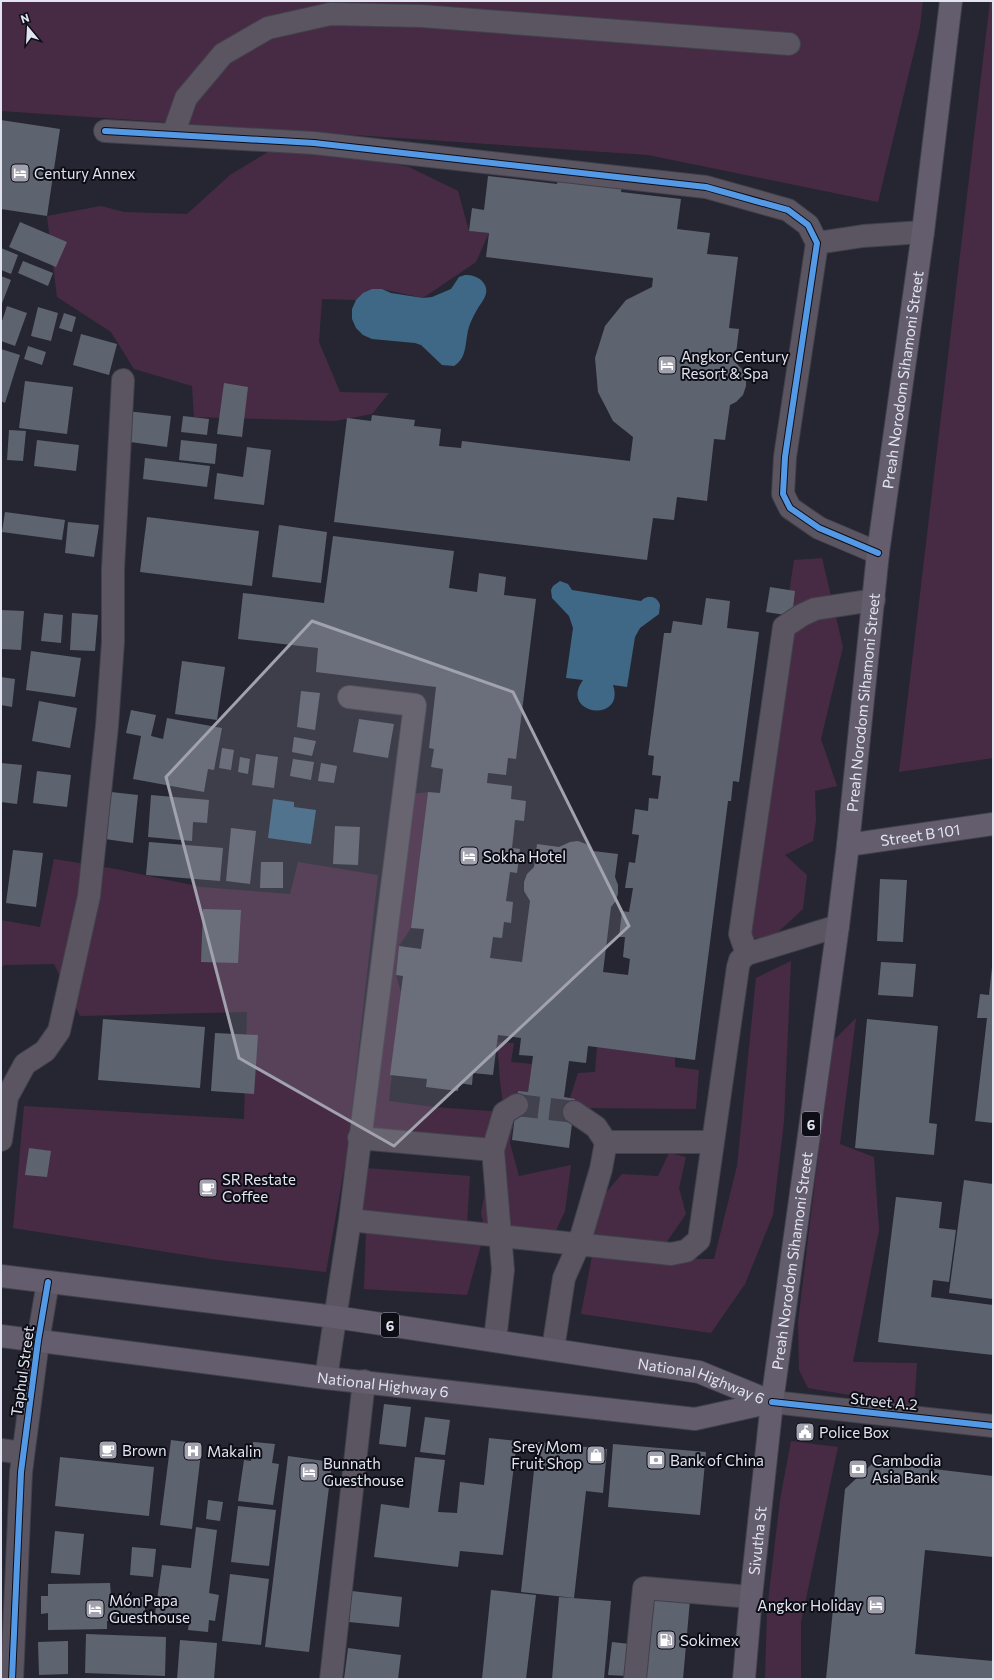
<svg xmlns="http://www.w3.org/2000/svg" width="994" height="1680" font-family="Commissioner,sans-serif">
<rect width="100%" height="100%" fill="#262632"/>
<!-- green -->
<path fill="#472b45" d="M 1,1 L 923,1 L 920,27 L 878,202 L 648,155 L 1,111 Z
M 990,1 L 993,1 L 993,758 L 899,772 Z
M 286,141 L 409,167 L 458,191 L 469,231 L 489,233 L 476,262 L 423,298 L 382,289 L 356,300 L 322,299 L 319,342 L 340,392 L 389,393 L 372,414 L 335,421 L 194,417 L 192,386 L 134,369 L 111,332 L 57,297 L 47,216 L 101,206 L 124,212 L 187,214 L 230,175 Z
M 822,558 L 843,647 L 821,739 L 837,786 L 815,791 L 816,820 L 813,841 L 785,855 L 807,875 L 803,909 L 774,936 L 741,940 L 760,787 L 794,560 Z
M 428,792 L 411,928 L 399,946 L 396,975 L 401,992 L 389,1101 L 434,1107 L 504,1112 L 500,1081 L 497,1042 L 514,1043 L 511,1062 L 532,1064 L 528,1092 L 517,1105 L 510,1143 L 519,1176 L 571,1165 L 565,1211 L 553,1237 L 485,1231 L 481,1213 L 487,1180 L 486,1149 L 365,1138 L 403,795 Z
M 54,859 L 116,869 L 201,887 L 290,894 L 298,862 L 378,875 L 347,1153 L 326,1272 L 218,1260 L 13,1228 L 24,1106 L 244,1119 L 247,1012 L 80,1016 L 54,964 L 4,965 L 1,968 L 1,920 L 40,927 Z
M 791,961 L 784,1121 L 773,1215 L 745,1284 L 711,1333 L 581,1314 L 593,1251 L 654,1259 L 714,1259 L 737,1166 L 756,978 Z
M 856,1018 L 840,1144 L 874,1157 L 879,1230 L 853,1362 L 917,1363 L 914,1406 L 808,1388 L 799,1370 L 798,1322 L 832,1042 Z
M 597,1047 L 675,1057 L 675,1067 L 699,1070 L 696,1109 L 584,1108 L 570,1098 L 578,1073 L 595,1072 Z
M 669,1153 L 686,1157 L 679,1188 L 686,1214 L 666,1243 L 594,1234 L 603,1196 L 622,1174 L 658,1176 Z
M 367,1168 L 470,1176 L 467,1224 L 358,1216 Z
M 366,1233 L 481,1245 L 467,1295 L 364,1289 Z
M 791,1441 L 838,1447 L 801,1622 L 801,1679 L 765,1679 L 767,1610 L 780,1500 Z"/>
<!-- water -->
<path fill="#3e6885" d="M 465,275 C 471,275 477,276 482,281 C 491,291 484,299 478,308 C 475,313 472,319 470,324 C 464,339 469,357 454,366 L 442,365 L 421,345 L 415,343 L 372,339 L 363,335 L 356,328 L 352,319 L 352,309 L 356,300 L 363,293 L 372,289 L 382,289 L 391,293 L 423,298 L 432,297 L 451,289 L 459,277 Z
M 560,581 L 568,584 L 572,590 L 641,601 C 648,594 657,596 660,605 L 659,614 L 640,628 L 635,637 L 627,687 L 613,685 C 626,724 558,715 583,680 L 566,678 L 573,628 L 569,616 L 552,598 L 551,590 L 553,586 Z
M 273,799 L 294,802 L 294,807 L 316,810 L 311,844 L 268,838 Z"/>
<!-- building -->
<path fill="#5e6370" d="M 1,120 L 60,129 L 47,216 L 1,209 Z
M 488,176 L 557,184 L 559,176 L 622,184 L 621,192 L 681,199 L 677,229 L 710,233 L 707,254 L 738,257 L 729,328 L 739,329 L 735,362 L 742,369 L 746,377 L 746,386 L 743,395 L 736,402 L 730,405 L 725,440 L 714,439 L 707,501 L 677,497 L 674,520 L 653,518 L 647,560 L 334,522 L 347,418 L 371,421 L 372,415 L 415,420 L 414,426 L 441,429 L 439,446 L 461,448 L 462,441 L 630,461 L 633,437 L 613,421 L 598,392 L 595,358 L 605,326 L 626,300 L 652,287 L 653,278 L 486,257 L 489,233 L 469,231 L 472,208 L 484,210 Z
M 20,222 L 67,242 L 56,267 L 9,247 Z
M 1,248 L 18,255 L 11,274 L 1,270 Z
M 23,261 L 53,273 L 48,286 L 18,273 Z
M 1,276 L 11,280 L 1,306 Z
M 7,306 L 27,313 L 15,346 L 1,341 L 1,324 Z
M 38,307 L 58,313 L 51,341 L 31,336 Z
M 64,313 L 76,317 L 72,332 L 59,328 Z
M 81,334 L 117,344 L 109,375 L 73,365 Z
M 28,346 L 46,352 L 42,365 L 24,359 Z
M 1,349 L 20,355 L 5,403 L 1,401 Z
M 25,381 L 73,387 L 67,434 L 19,428 Z
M 224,383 L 248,387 L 242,437 L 217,434 Z
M 127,411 L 171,416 L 167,447 L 123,441 Z
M 183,416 L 209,419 L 207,435 L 181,432 Z
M 9,430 L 26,431 L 23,461 L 7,460 Z
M 37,440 L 79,445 L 76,471 L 34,466 Z
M 181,440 L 217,444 L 215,464 L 179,460 Z
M 247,447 L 271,450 L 264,505 L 214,499 L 217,473 L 243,477 Z
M 145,458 L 210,466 L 207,487 L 143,479 Z
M 5,512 L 65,520 L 62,540 L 2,532 Z
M 147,517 L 259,531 L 252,586 L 140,572 Z
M 68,522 L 99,525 L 94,557 L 65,553 Z
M 279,525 L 327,532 L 321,583 L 272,577 Z
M 333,536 L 454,551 L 449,588 L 477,592 L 479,573 L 506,577 L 504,595 L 536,599 L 516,759 L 508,758 L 506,775 L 488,773 L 487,783 L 512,786 L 511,799 L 526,801 L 524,821 L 515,820 L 512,848 L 520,849 L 517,873 L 510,872 L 506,901 L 513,902 L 511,923 L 504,922 L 502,938 L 493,937 L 490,958 L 522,962 L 530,901 L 524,891 L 524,882 L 527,874 L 534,867 L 537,844 L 559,847 L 570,842 L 578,841 L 586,844 L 593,851 L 618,854 L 615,877 L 618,885 L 618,894 L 615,902 L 611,907 L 603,972 L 628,975 L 630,959 L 623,957 L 625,937 L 619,937 L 622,911 L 629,912 L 633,888 L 625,888 L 629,862 L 635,863 L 639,835 L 632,834 L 635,809 L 648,811 L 649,798 L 658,799 L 661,776 L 652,775 L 654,756 L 648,755 L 664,633 L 671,633 L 673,621 L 702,625 L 706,598 L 730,601 L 727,628 L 759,632 L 739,782 L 733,781 L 731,801 L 728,801 L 695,1060 L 588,1046 L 586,1063 L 569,1061 L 564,1097 L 575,1099 L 569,1148 L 512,1140 L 518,1091 L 528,1092 L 533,1056 L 519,1055 L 521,1038 L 498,1035 L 493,1075 L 473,1073 L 472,1085 L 459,1083 L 458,1091 L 426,1087 L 427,1079 L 390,1075 L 403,976 L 396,975 L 399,946 L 421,949 L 424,929 L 411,928 L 428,792 L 440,793 L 443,769 L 431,767 L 434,749 L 429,748 L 436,687 L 316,672 L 318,648 L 238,639 L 243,593 L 324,603 Z
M 770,587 L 795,591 L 792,616 L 766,612 Z
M 1,610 L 24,611 L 21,650 L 1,649 Z
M 44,613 L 63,615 L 61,643 L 41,641 Z
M 72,613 L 98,615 L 95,651 L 70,650 Z
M 31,651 L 81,658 L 75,697 L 26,690 Z
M 182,661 L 225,667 L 217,720 L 175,714 Z
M 1,677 L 15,679 L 12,707 L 1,705 Z
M 301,691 L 320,693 L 315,730 L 297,727 Z
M 39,701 L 77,708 L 70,748 L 32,741 Z
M 131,710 L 156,715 L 151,736 L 163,739 L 167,718 L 222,728 L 214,770 L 208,769 L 204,792 L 133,779 L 141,736 L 126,733 Z
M 359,719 L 394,724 L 388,758 L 353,752 Z
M 294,737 L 316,741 L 312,756 L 292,752 Z
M 222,748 L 234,750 L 231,770 L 219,768 Z
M 256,754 L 278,757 L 274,788 L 252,785 Z
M 240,757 L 250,759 L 248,774 L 238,772 Z
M 293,759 L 314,762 L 311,780 L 290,776 Z
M 1,763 L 22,765 L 17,804 L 1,802 Z
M 321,763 L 337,766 L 334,783 L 318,781 Z
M 37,771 L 71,775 L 67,807 L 33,803 Z
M 111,792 L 138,795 L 133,843 L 105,839 Z
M 151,795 L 209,800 L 207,823 L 193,822 L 192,841 L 148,837 Z
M 335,826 L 360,827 L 358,865 L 333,864 Z
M 231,828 L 256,831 L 250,884 L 226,881 Z
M 149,842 L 223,848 L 220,881 L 146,875 Z
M 13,850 L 43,853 L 36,907 L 6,903 Z
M 261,862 L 283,862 L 283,888 L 260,888 Z
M 880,879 L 907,880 L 903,942 L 877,941 Z
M 203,909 L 241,910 L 238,963 L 201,962 Z
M 881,962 L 916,964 L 913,997 L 878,995 Z
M 992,967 L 993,967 L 993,1123 L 975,1121 L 987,1018 L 977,1018 L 980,994 L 989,995 Z
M 103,1019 L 205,1027 L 200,1088 L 98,1080 Z
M 867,1019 L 938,1026 L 929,1123 L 937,1124 L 934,1155 L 855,1148 Z
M 215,1033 L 258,1035 L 254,1094 L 211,1091 Z
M 29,1148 L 51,1151 L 47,1177 L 25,1175 Z
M 964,1180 L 993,1184 L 993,1299 L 949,1293 Z
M 896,1197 L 942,1202 L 939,1228 L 956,1230 L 949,1282 L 933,1280 L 931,1297 L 993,1305 L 993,1355 L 878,1342 Z
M 384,1404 L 411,1407 L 406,1447 L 379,1444 Z
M 425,1417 L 450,1420 L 445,1455 L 420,1452 Z
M 489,1438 L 517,1441 L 503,1555 L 460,1551 L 458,1567 L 374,1557 L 381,1504 L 409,1508 L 415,1457 L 445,1460 L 438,1512 L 457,1513 L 460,1482 L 484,1485 Z
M 171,1440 L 202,1444 L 192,1529 L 160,1525 Z
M 253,1442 L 275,1444 L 272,1463 L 279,1464 L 273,1505 L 238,1501 L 244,1460 L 251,1461 Z
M 537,1442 L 607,1449 L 603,1493 L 586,1491 L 574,1598 L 521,1592 Z
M 613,1444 L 706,1452 L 700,1515 L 608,1507 Z
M 288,1456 L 332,1462 L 309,1652 L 265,1647 Z
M 60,1457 L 154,1467 L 149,1516 L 55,1506 Z
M 874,1462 L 993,1476 L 993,1557 L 925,1550 L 915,1654 L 993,1661 L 993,1679 L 826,1679 L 845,1489 Z
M 208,1500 L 223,1502 L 220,1521 L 206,1519 Z
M 238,1506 L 276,1510 L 269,1566 L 231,1562 Z
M 196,1527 L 217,1530 L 209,1593 L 219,1595 L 215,1621 L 209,1620 L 208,1632 L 188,1630 L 190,1617 L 155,1614 L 162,1565 L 191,1568 Z
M 55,1531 L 84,1534 L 80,1575 L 51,1573 Z
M 132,1547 L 156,1549 L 153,1577 L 130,1575 Z
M 230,1574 L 269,1579 L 261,1645 L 222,1641 Z
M 110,1583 L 111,1597 L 145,1597 L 145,1621 L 107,1621 L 107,1629 L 48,1630 L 48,1613 L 41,1614 L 41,1596 L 48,1596 L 48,1584 Z
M 491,1590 L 536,1595 L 526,1679 L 482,1679 Z
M 352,1591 L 402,1597 L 399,1627 L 349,1622 Z
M 559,1597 L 611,1601 L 604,1679 L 552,1679 Z
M 648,1597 L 690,1600 L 683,1679 L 641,1679 Z
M 86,1634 L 166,1637 L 165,1676 L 85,1673 Z
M 180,1640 L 217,1643 L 214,1679 L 177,1679 Z
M 68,1641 L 68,1674 L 39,1675 L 38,1642 Z
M 612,1642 L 630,1644 L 627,1676 L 608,1675 Z
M 348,1648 L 401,1655 L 398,1679 L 344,1679 Z"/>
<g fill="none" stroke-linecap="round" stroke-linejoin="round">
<!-- minor-tunnel -->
<path stroke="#42424f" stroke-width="22" stroke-dasharray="22 11" stroke-linecap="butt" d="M 517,1105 L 574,1112"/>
<defs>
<path id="minor" d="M 105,131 L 314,143 L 706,187 L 788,210 L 808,225 L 817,243 L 785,457 L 783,494 L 790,508 L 819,528 L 878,553
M 173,135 L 186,98 L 223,54 L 268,28 L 330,14 L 421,16 L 789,44
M 817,243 L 863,236 L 923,232
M 747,954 L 740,934 L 784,627 L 802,615 L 815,609 L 874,600
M 359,1138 L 493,1150
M 1,1140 L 7,1097 L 25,1064 L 45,1051 L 59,1031 L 89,896 L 107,726 L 113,642 L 113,569 L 123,380
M 606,1142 L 713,1142
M 350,1220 L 671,1254 L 686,1251 L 699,1240 L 738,967 L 740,960 L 747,954 L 838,926
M 495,1340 L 503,1270 L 493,1150 L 504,1113 L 517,1105
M 553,1349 L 564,1278 L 579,1244 L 601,1169 L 606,1142 L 596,1127 L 574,1112
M 326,1378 L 350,1220 L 415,705 L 349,697
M 772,1402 L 993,1426
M 1,1450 L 23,1453
M 12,1679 L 21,1472 L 38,1341 L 48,1282
M 331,1679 L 364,1381
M 635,1679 L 644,1588 L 751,1597"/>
<g id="major">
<path id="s1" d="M 848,845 L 993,824"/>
<path id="s2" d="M 1,1276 L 335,1317 L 699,1372 L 772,1402"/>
<path id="s3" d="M 1,1336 L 326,1378 L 695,1419 L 772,1402"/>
<path id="s4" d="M 744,1679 L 751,1597 L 772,1402 L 838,926 L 848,845 L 878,553 L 923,232 L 951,1"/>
</g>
</defs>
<!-- minor casing -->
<use href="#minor" stroke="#41414c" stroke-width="24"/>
<!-- major casing -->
<use href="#major" stroke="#41414c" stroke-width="24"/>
<!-- minor -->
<use href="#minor" stroke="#5a5561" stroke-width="22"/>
<!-- major -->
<use href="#major" stroke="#645d6e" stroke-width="22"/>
<defs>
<path id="cycleway" d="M 105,131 L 314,143 L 706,187 L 788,210 L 808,225 L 817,243 L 785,457 L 783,494 L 790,508 L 819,528 L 878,553
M 772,1402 L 993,1426
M 12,1679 L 21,1472 L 38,1341 L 48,1282"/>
</defs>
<!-- cycleway casing -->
<use href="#cycleway" stroke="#0d0d15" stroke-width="8"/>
<!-- cycleway -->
<use href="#cycleway" stroke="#5399e6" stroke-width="6"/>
</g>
<!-- marked area -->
<path fill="#a1a2ae" fill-opacity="0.2" stroke="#a1a2ae" stroke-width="3" stroke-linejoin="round" d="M 312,621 L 513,692 L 629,926 L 394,1146 L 239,1058 L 166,777 Z"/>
<!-- icons -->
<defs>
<symbol id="hotel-square" viewBox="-11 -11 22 22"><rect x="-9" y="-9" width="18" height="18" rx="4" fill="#a1a2ae" stroke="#0d0d15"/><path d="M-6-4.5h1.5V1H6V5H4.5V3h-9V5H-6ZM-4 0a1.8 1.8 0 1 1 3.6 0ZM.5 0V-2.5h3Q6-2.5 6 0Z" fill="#fff"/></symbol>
<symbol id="cafe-square" viewBox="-11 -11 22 22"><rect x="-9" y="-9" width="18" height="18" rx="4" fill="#a1a2ae" stroke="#0d0d15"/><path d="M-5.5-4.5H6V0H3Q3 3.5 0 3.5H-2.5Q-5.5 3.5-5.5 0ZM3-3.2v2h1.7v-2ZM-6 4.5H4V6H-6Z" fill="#fff"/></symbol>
<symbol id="civic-square" viewBox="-11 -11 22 22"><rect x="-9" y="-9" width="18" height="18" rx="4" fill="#a1a2ae" stroke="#0d0d15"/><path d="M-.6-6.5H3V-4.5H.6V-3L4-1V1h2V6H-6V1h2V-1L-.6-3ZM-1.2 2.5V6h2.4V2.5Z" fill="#fff"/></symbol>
<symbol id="hospital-square" viewBox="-11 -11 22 22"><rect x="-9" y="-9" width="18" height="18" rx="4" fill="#a1a2ae" stroke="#0d0d15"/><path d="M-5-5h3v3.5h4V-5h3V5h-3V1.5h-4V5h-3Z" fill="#fff"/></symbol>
<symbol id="shop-square" viewBox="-11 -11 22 22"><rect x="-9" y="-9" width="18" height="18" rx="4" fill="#a1a2ae" stroke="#0d0d15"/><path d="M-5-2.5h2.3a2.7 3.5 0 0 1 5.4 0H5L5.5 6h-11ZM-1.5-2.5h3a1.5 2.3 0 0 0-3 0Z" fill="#fff"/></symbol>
<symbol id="bank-square" viewBox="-11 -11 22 22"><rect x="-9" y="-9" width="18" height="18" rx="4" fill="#a1a2ae" stroke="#0d0d15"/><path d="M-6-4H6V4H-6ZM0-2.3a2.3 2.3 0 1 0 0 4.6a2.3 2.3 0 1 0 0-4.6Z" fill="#fff"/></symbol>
<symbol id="fuel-square" viewBox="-11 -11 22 22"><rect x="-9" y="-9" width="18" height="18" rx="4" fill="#a1a2ae" stroke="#0d0d15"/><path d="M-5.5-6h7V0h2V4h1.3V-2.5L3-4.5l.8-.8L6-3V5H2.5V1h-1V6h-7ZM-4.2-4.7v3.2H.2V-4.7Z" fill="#fff"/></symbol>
</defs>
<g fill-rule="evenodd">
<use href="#hotel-square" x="9" y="162" width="22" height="22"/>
<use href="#hotel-square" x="656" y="354" width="22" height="22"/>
<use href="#hotel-square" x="458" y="845" width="22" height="22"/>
<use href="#cafe-square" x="197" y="1177" width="22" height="22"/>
<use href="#civic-square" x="794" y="1421" width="22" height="22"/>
<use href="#cafe-square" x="97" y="1439" width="22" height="22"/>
<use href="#hospital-square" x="182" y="1440" width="22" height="22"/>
<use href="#shop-square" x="585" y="1444" width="22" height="22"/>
<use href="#bank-square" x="645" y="1449" width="22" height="22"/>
<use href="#bank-square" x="847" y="1458" width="22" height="22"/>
<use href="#hotel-square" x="298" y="1461" width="22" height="22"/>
<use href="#hotel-square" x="865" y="1594" width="22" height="22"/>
<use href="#hotel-square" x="84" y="1598" width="22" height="22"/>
<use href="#fuel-square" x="655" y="1629" width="22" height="22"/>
</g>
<g text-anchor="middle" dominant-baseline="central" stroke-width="4" stroke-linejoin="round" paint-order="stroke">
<!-- shield labels -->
<g fill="#0d0d15" stroke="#a3a4af" stroke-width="1">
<rect x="802" y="1112" width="18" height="24" rx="3"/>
<rect x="381" y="1313" width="18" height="24" rx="3"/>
</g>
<g font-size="14" font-weight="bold" fill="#e3e4f1">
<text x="811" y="1124">6</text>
<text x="390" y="1325">6</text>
</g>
<!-- poi labels -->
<g font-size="15" fill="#e3e4f1" stroke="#0d0d15" text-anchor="start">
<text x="34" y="173">Century Annex</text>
<text x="681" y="356">Angkor Century<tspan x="681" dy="17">Resort &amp; Spa</tspan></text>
<text x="483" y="856">Sokha Hotel</text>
<text x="222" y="1179">SR Restate<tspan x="222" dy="17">Coffee</tspan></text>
<text x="819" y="1432">Police Box</text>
<text x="582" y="1446" text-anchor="end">Srey Mom<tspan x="582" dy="17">Fruit Shop</tspan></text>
<text x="122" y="1450">Brown</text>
<text x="207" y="1451">Makalin</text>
<text x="670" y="1460">Bank of China</text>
<text x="872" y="1460">Cambodia<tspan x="872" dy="17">Asia Bank</tspan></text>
<text x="323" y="1463">Bunnath<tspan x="323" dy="17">Guesthouse</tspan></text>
<text x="109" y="1600">Món Papa<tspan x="109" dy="17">Guesthouse</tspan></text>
<text x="862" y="1605" text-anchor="end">Angkor Holiday</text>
<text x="680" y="1640">Sokimex</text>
</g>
<!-- street labels -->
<g font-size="15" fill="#e3e4f1" stroke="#0d0d15">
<text stroke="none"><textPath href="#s4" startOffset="1309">Preah Norodom Sihamoni Street</textPath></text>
<text stroke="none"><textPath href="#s4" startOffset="984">Preah Norodom Sihamoni Street</textPath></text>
<text stroke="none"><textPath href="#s1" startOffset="73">Street B 101</textPath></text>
<text stroke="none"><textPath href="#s4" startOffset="421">Preah Norodom Sihamoni Street</textPath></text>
<text transform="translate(22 1371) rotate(-82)">Taphul Street</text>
<text stroke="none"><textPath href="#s2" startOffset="709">National Highway 6</textPath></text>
<text stroke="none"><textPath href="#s3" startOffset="385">National Highway 6</textPath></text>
<text transform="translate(884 1401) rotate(6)">Street A.2</text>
<text stroke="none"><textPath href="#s4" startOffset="139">Sivutha St</textPath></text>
</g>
</g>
<!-- border -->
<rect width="994" height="1680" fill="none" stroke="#e3e4f1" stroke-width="4"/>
<!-- north arrow -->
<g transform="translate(28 28) rotate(342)" stroke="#0d0d15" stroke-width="3" paint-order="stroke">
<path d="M0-3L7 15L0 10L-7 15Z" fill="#e3e4f1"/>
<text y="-6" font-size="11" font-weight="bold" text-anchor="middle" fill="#e3e4f1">N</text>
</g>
</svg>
